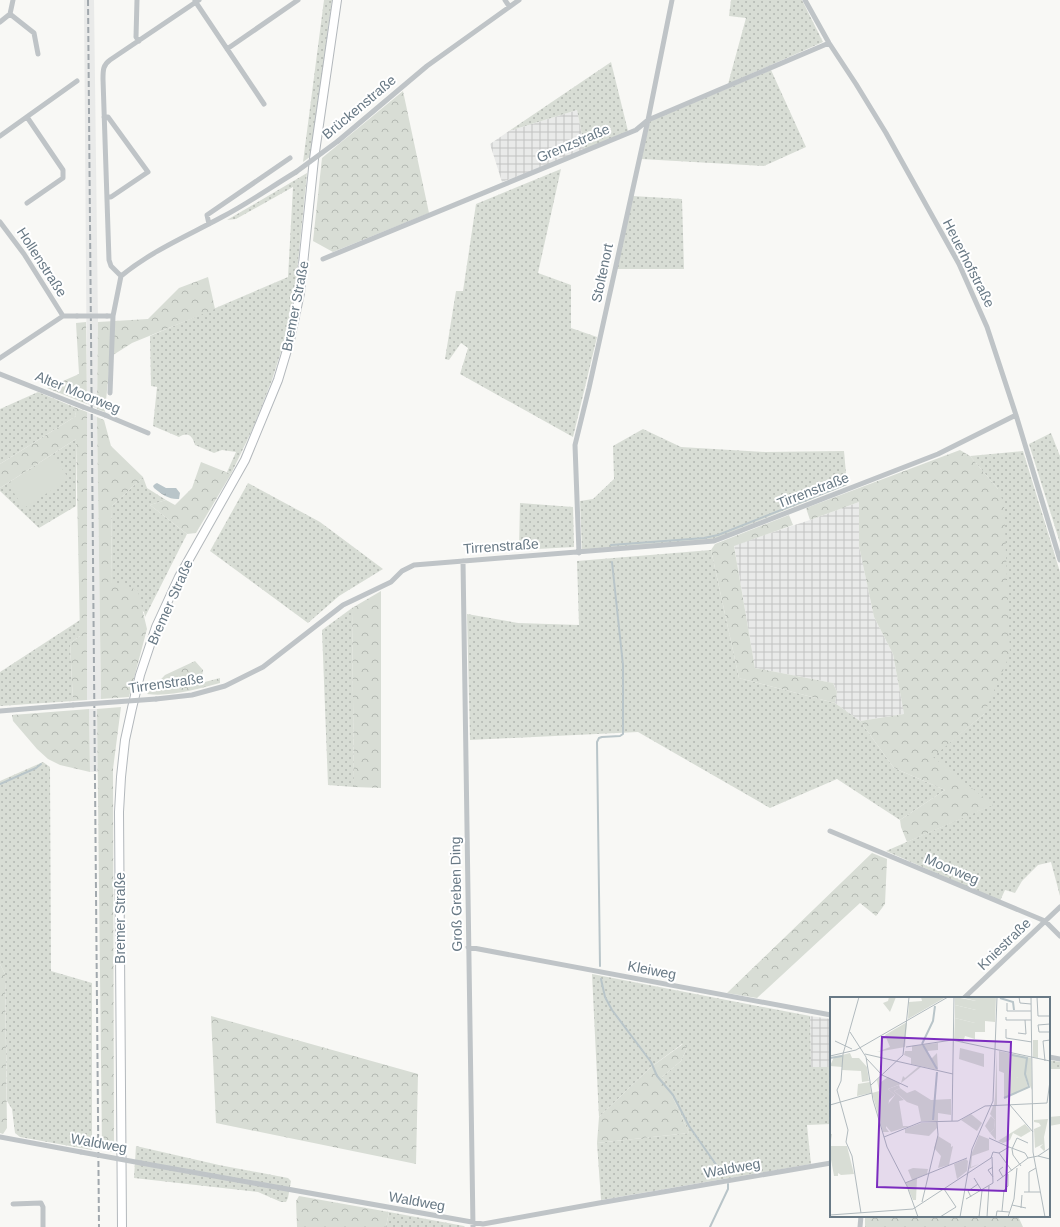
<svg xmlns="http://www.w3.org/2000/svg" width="1060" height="1227" font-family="Arial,sans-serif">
<defs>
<pattern id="industrial-grid" width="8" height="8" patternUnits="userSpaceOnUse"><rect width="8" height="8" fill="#e9eae9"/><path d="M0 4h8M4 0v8" fill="none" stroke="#c1c2c2"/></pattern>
<pattern id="grass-dots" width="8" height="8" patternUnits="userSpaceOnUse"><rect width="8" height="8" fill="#d8ddd5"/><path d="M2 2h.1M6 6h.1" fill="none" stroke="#b3b8b2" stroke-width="1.8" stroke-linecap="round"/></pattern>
<pattern id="forest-crowns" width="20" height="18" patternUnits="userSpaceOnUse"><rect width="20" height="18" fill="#d8ddd5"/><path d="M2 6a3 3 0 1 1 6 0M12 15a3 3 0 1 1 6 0" fill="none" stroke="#b3b8b2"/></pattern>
<pattern id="water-ripples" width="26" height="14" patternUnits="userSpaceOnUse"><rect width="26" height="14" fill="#b9c5c9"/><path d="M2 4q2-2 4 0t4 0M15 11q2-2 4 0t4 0" fill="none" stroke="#9aa5a9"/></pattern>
</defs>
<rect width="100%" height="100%" fill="#f8f8f5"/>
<!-- built -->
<path fill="#e9eae9" d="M 84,0 L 94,0 L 98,322 L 97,409 L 87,404 Z
M 87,412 L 97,417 L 101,699 L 87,700 Z
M 89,709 L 97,709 L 98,772 L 90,772 Z"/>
<!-- industrial -->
<path fill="url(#industrial-grid)" d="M 577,110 L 585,150 L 554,163 L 502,182 L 490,144 L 509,131 Z
M 859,502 L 859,546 L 874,617 L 893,654 L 904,714 L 860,721 L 835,703 L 837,692 L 833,683 L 755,668 L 734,545 L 810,520 Z
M 810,1016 L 831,1019 L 831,1067 L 811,1067 Z"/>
<!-- grass -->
<path fill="url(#grass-dots)" d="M 324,0 L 332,0 L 311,156 L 303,162 Z
M 731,0 L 802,0 L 823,42 L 728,84 L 746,18 L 729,16 Z
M 611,62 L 628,131 L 585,150 L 577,110 L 509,131 Z
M 771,70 L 806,147 L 764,166 L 641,159 L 650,121 Z
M 561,169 L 538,273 L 571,285 L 571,328 L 597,337 L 573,437 L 460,374 L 468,348 L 461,343 L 449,360 L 445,359 L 456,291 L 463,291 L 476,204 Z
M 307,173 L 295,292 L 285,339 L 272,380 L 253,428 L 231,474 L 227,472 L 236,452 L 222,450 L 214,453 L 195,445 C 192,435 188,432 179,437 L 153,426 L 157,387 L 151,386 L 150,336 L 288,277 L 293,187 L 236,219 L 227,220 Z
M 633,196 L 682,199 L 684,269 L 616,269 Z
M 38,392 L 74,407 L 76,416 L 0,464 L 0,409 Z
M 643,429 L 681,447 L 765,452 L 844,451 L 847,485 L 714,539 L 582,550 L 580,501 L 593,499 L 614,479 L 613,446 Z
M 1051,433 L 1060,456 L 1060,543 L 1029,444 Z
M 76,439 L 76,506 L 39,528 L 0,491 L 0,488 Z
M 1023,451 L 1060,572 L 1060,896 L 1051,862 L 1038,865 L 1022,881 L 1015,893 L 1005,890 L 1000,901 L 886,851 L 992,805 L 932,757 L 984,714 L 998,489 L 970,456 Z
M 143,477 L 147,488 L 166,500 L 150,505 L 187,534 L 145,617 L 144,612 L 111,585 L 112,506 Z
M 248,483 L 320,522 L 383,569 L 339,596 L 308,623 L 210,551 Z
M 520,503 L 573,507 L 574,547 L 519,550 Z
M 711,550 L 739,678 L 835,703 L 860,721 L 894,768 L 945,790 L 900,820 L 837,779 L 770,808 L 638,732 L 470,740 L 467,614 L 518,623 L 579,625 L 577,561 Z
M 352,608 L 354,787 L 328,785 L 322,630 Z
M 80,620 L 80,636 L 70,643 L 73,701 L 0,706 L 0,672 Z
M 43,762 L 50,767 L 51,971 L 92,983 L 92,1150 L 20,1137 L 15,1133 L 12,1109 L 7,1101 L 5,974 L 0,964 L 0,781 Z
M 592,974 L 810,1016 L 811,1067 L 831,1067 L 831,1124 L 807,1125 L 811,1164 L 601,1200 L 597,1143 L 689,1133 L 670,1091 L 662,1077 L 681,1061 L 687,1048 L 682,1044 L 651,1067 L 599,1117 Z
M 1049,1060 L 1060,1062 L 1060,1069 L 1049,1069 Z
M 136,1146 L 219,1165 L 288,1178 L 291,1181 L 288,1198 L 286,1202 L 281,1202 L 258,1192 L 134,1178 Z
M 389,1212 L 464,1226 L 465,1227 L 386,1227 Z"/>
<!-- forest -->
<path fill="url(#forest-crowns)" d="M 403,91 L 429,213 L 333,252 L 313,241 L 322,158 Z
M 208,277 L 215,309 L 132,343 L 110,357 L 105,412 L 97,409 L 98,322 L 148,319 L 179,288 Z
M 86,322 L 87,404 L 47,388 L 79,374 L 76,323 Z
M 74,407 L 87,412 L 87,700 L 73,701 L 70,643 L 80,636 L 76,439 L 0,488 L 0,464 L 76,416 Z
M 97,417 L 104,420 L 111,446 L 143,477 L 112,506 L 111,584 L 126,585 L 138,591 L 147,629 L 129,697 L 101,699 Z
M 960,450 L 970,456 L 998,489 L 1004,504 L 1010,654 L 984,714 L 933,757 L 993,805 L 907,842 L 901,827 L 900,820 L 945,790 L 894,768 L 860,721 L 904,714 L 893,654 L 874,617 L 859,546 L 859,502 L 810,520 L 806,508 Z
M 201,462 L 231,474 L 196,533 L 187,534 L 150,505 L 166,500 L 175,505 L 192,488 Z
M 789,515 L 793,525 L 734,546 L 755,668 L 833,683 L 837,692 L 835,703 L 739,678 L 711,550 L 715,544 Z
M 381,591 L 381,788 L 354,787 L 352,608 Z
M 195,661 L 203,670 L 201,683 L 220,678 L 220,683 C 197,689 171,697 147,694 L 165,675 Z
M 121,707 L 113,769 L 114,1152 L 102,1150 L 97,709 Z
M 89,709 L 90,772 L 60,765 L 48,759 L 37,749 L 13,721 L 12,715 Z
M 872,853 L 887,859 L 885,904 L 876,916 L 860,903 L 757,998 L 727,993 Z
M 0,964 L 5,974 L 7,1128 L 3,1134 L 0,1133 Z
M 211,1016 L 418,1074 L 416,1164 L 216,1123 Z
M 683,1044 L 687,1048 L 681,1061 L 662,1077 L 670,1091 L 689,1133 L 597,1143 L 599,1117 L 651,1067 Z
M 1060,1116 L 1060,1124 L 1049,1126 L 1049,1117 Z
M 299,1196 L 389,1212 L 386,1227 L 297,1227 L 296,1201 Z
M 865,1216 L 1018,1216 L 1023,1227 L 865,1227 Z"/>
<!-- pitch -->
<path fill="#d8ddd5" d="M 53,455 L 69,479 L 24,508 L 8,484 Z"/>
<!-- water -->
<path fill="url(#water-ripples)" d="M 157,483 L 166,488 L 176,488 L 180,493 L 179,499 C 170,500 161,494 154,488 L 153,486 L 155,484 Z"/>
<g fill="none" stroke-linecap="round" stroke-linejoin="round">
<!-- stream -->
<path stroke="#b9c5c9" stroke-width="2" d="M 611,545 L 704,538 L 718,535 L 844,485
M 0,784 L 36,768 L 41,764
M 600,966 L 597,742 L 599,738 L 602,737 L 620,736 L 623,734 L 623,665 L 612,562
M 601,979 L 605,997 L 612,1010 L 651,1062 L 657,1076 L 673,1095 L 689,1126 L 724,1176
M 710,1227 L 728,1189 L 728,1184"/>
<defs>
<path id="primary" d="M 122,1227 L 119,812 L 121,777 L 125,740 L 132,708 L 140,675 L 156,627 L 179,577 L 245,460 L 278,380 L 290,340 L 300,293 L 314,159 L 337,0"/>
</defs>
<!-- primary casing -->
<use href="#primary" stroke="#b3b8bc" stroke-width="10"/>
<!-- minor -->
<path stroke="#bfc4c7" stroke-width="5" d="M 137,0 L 136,37 L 139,41
M 505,0 L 509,6
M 805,0 L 829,43 L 856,84 L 886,133 L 959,264 L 987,327 L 1016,415 L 1060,560
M 195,1 L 264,104
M 10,14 L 34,33 L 38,54
M 0,22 L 10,14 L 13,0
M 227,49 L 298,0
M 27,117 L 63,170 L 63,178 L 27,203
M 104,117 L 108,117 L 148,172 L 111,197 L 107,197
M 0,136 L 77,81
M 338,141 L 427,66 L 519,0
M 0,222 L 24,254 L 63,316
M 209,224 L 207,215 L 290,158
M 323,259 L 636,130 L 648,120 L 829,43
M 121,276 L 111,266 L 109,260 L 103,79 C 103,70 103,65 110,60 L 199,0
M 107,316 L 113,316 L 121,276 C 153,250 187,236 222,217 C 247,204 271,187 296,172
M 0,358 L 63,316 L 77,316
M 0,374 L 83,407
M 110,393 L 113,316
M 105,415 L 148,433
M 579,553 L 575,445 L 589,388 L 648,120 L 672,0
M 463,561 L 473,1227
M 156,699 L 192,695 L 225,686 L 263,667 L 343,605 L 391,582 L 402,571 L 414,565 L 714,541 L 938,454 L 1016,415
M 0,711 L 73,705
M 830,831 L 1045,921 L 1060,936
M 468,947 L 831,1015
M 964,998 L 1060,907
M 1049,1057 L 1060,1059
M 0,1137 L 81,1152
M 141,1163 L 483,1224 L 599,1203 L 831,1163
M 13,1204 L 41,1203 L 43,1207 L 43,1227
M 860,1227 L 861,1216"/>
<!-- primary -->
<use href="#primary" stroke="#fff" stroke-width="8"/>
<!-- rail -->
<path stroke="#a1a8ad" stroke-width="2" stroke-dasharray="6 3" stroke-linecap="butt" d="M 88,0 L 99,1227"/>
<!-- minor-bridge -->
<path stroke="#bfc4c7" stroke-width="5" d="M 296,172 L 338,141
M 77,316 L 107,316
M 83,407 L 105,415
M 73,705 L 156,699
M 81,1152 L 141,1163"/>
</g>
<g text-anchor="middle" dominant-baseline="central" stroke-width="4" stroke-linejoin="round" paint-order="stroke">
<!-- street labels -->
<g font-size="14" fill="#687985" stroke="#fff">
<text transform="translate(359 107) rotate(-40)">Brückenstraße</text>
<text transform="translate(573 143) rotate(-23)">Grenzstraße</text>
<text transform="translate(42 262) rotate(57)">Hollenstraße</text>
<text transform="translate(969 263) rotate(63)">Heuerhofstraße</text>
<text transform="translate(602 273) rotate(-78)">Stoltenort</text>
<text transform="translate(295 306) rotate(-79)">Bremer Straße</text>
<text transform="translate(78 392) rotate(22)">Alter Moorweg</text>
<text transform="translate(813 490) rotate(-21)">Tirrenstraße</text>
<text transform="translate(501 546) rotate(-4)">Tirrenstraße</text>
<text transform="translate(170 602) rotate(-66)">Bremer Straße</text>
<text transform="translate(166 683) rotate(-8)">Tirrenstraße</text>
<text transform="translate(952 869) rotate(23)">Moorweg</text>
<text transform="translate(456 894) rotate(-91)">Groß Greben Ding</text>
<text transform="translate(120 918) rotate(-90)">Bremer Straße</text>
<text transform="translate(1004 944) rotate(-44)">Kniestraße</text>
<text transform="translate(652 970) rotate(11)">Kleiweg</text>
<text transform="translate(99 1143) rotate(10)">Waldweg</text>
<text transform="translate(732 1168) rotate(-10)">Waldweg</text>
<text transform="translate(417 1201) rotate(10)">Waldweg</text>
</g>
</g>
<!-- overview -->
<g transform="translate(830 997)">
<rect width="220" height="220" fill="#f8f8f5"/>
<path d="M 91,0 L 116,0 L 78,22 L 79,5 L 92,4 ZM 125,0 L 146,4 L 146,13 L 125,8 ZM 125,21 L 145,26 L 145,42 L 135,39 L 133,45 L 124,43 ZM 108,46 L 108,53 L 97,54 L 101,62 L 107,56 L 108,73 L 81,67 L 81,61 L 74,58 L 75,54 L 82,54 L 82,49 ZM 169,54 L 179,56 L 179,76 L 188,81 L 188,73 L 192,73 L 192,60 L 197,61 L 195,79 L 198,91 L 174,101 L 174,76 L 169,74 ZM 20,56 L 22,61 L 29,61 L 37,70 L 39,84 L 32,85 L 31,74 L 12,73 L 12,70 L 0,69 L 4,60 ZM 50,80 L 51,85 L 58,80 L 71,87 L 58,92 L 65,98 L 59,103 L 56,131 L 59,135 L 53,135 L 42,96 L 49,94 L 47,83 ZM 40,85 L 41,96 L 27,99 L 28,87 ZM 70,91 L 77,96 L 85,93 L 101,103 L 121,102 L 121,118 L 108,116 L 108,124 L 91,124 L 88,109 L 77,105 L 64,94 ZM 141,117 L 152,126 L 147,134 L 131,123 ZM 161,119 L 165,123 L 164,132 L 160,136 L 155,129 ZM 218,122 L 214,140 L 215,153 L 214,154 L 210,150 L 213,147 L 205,151 L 204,132 L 211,129 L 209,126 L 204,125 L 204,123 ZM 107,125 L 107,131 L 99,139 L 75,136 L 75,132 L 91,126 ZM 195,127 L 201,134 L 191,140 L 183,136 L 180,143 L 173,146 L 168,144 ZM 0,137 L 2,137 L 0,149 L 17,149 L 24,177 L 11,178 L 8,176 L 8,179 L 4,179 L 0,157 ZM 149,138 L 159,142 L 159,153 L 142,159 L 141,170 L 149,167 L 139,172 L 141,158 ZM 108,139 L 121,147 L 121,150 L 123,149 L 119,168 L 108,171 L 111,159 L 104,151 ZM 83,171 L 98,172 L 97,177 L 87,181 L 86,203 L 83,203 L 76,186 L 82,183 L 78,173 Z" fill="#d8ddd5"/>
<path d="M 59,0 L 66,0 L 60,15 L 53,6 L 58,4 ZM 130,0 L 166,0 L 165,25 L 155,24 L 155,35 L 145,35 L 145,26 L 125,21 L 125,8 L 146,13 L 146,4 ZM 77,25 L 75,50 L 47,55 L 60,50 L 55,38 ZM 203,43 L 208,43 L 208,61 L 203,60 ZM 130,51 L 154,57 L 154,70 L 129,62 ZM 167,54 L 167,108 L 164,108 L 165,100 ZM 180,56 L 201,61 L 202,93 L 195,79 L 197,61 L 192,61 L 192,73 L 188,73 L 188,81 L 181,79 ZM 88,70 L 91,70 L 71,86 L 73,79 L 75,81 ZM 69,88 L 70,91 L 64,94 L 74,103 L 69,104 L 73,129 L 80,129 L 61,135 L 56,129 L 55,111 L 65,98 L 58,92 ZM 163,109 L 166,109 L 166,143 L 160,136 L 164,132 L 165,123 L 160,117 ZM 136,162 L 138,164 L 137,174 L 127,182 L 124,167 Z" fill="#d8ddd5"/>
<path fill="none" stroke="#b9c5c9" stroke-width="2" d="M 170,1 L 183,5 L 184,13M 92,47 L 103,24 L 105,9M 93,48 L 107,72M 0,61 L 12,59M 174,101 L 199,90 L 195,77 L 197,61 L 182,58M 103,123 L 107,75"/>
<path fill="none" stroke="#b1babe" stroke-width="1" d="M 29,0 L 13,57 L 11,84 L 7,93 L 18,133 L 16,145 L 22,159 L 31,216M 189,0 L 190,6 L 201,7M 201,0 L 203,155 L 215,220M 207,0 L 208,19 L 220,19M 220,0 L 220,19M 177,6 L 177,14 L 201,14M 176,20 L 176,23 L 201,23M 220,27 L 208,28 L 209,35 L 220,35M 176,32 L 176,41 L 202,45M 20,35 L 36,60 L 43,103 L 57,150 L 77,189 L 88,220M 188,36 L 196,37 L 195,23M 5,44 L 22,52M 76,50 L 122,43 L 220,64M 35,57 L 123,77M 0,59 L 26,53 L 118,0M 36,61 L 52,78 L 78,90M 215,64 L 213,44 L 220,43M 41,88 L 73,58 L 79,0M 0,108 L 42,96M 180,108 L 203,135M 122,124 L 124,0M 54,140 L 91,125 L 128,124 L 155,109 L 217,106 L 220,84M 159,141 L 179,150M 169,156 L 182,174M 208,159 L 220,151M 198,161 L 208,159 L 220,162M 191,169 L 183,158 L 182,152 L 187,141 L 198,146M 163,170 L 158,173 L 163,180M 173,180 L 169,173 L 173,170M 144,181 L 152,194 L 149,220M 167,184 L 198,161M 75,186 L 137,161M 194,195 L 210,195M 199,195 L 199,175 L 206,171M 141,200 L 138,194 L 148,187M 136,202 L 163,186 L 162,160M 92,205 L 108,138 L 107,125M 182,208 L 196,211M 191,211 L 192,198M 172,214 L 174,193 L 178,189 L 178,177M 0,218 L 83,212 L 161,161 L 163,155 L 169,156 L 179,150 L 195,156 L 198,161M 110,220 L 126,210 L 114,192M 130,220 L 142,152 L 163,104 L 167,0M 157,220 L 159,189M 166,220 L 167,214 L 179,215M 178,220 L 184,202 L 187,171"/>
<path fill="#7b2cbf" fill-opacity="0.15" stroke="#7b2cbf" stroke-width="2" d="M 52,40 L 181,45 L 176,194 L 47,190 Z"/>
<rect width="220" height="220" fill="none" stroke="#687985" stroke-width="2"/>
</g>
</svg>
